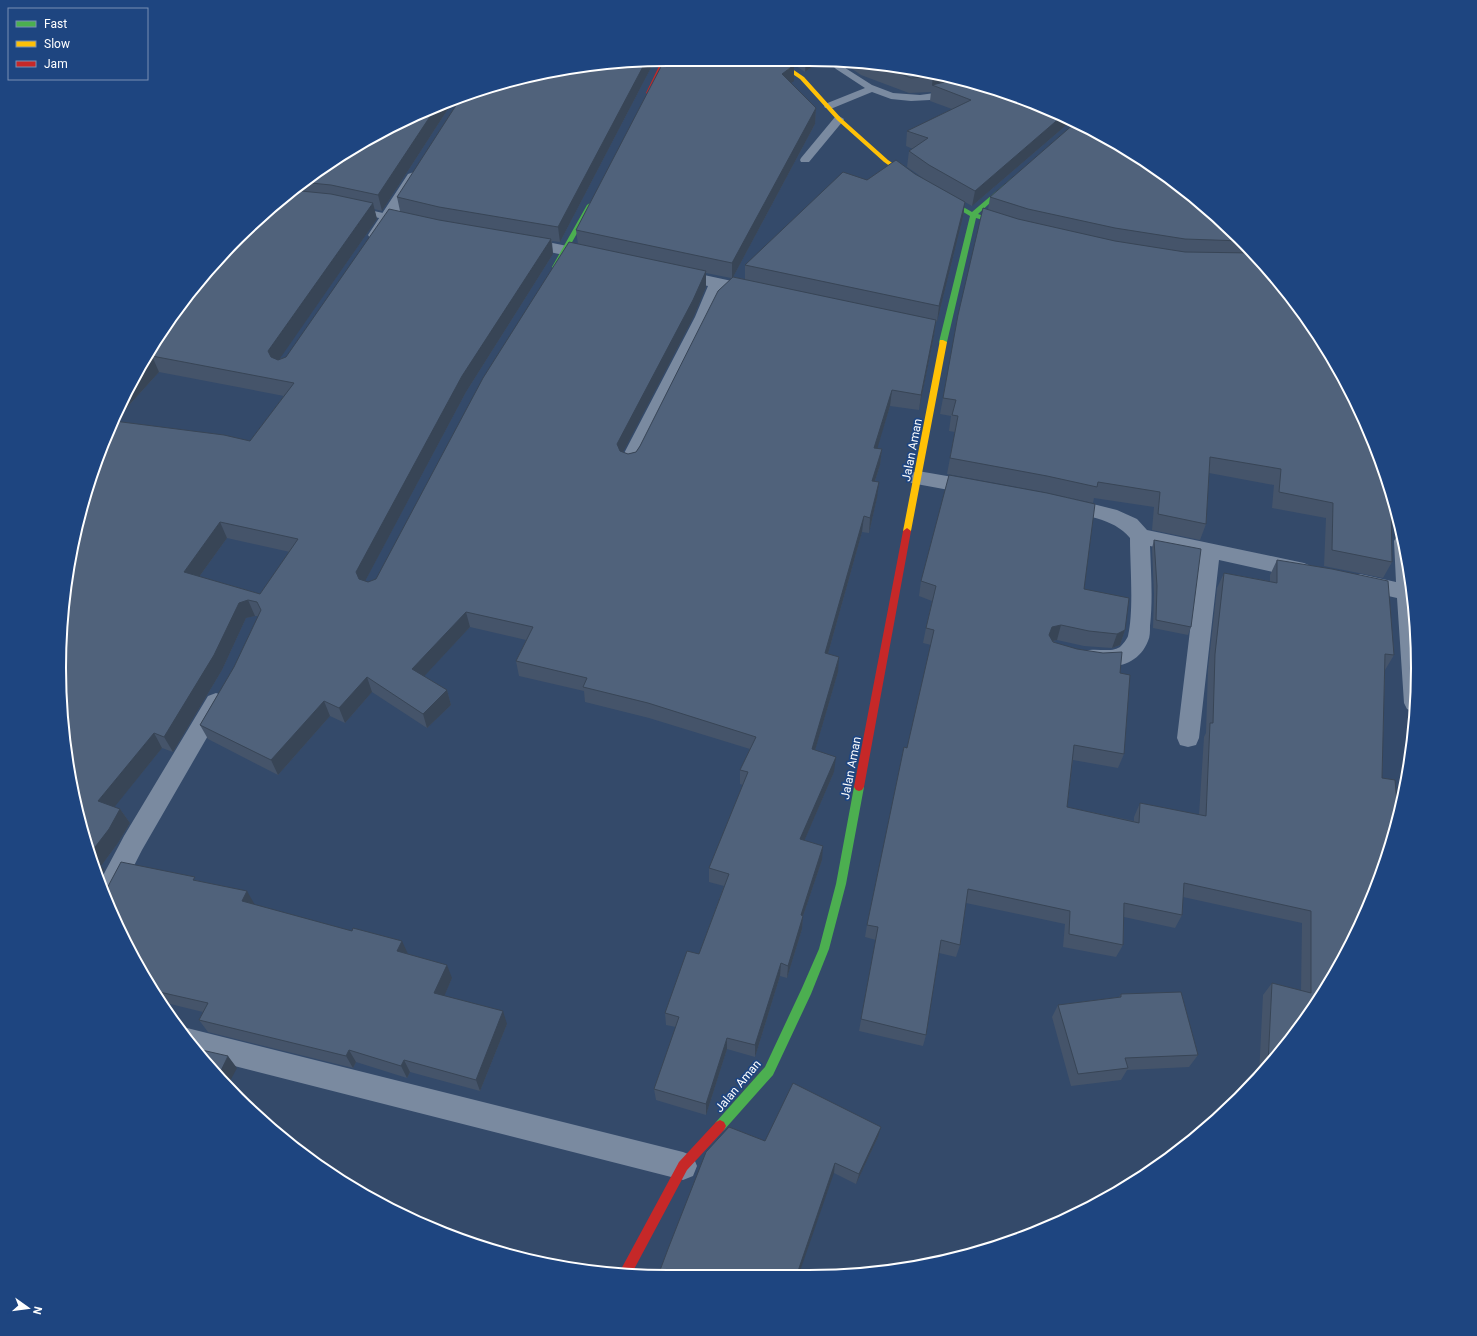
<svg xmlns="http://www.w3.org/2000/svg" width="1477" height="1336" font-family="Roboto,sans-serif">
<rect width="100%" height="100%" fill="#344a6a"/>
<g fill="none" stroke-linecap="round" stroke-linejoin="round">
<!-- lane -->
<path fill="#7a8aa0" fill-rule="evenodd" d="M 839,64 L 872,85 L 893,93 L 920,95 L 949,91 L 954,94 L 953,96 L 930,100 L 911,101 L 891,99 L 872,92 L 833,108 L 825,108 L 824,106 L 825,104 L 865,88 L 836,69 L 834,67 L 836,65 Z
M 839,116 L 844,119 L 843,121 L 809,162 L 801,162 L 800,160 L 801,158 L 835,117 Z
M 356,207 L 392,215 L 394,217 L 388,220 L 352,212 L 351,210 L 352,208 Z"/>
<!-- street -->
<path fill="#7a8aa0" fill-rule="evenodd" d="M 414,172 L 420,174 L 422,177 L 384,235 L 382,238 L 376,240 L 370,238 L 368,235 L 406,177 L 408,174 Z
M 523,237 L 587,250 L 593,251 L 595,255 L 593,259 L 587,260 L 517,245 L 515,242 L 517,239 Z
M 676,269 L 760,287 L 763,291 L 760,295 L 754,296 L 724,290 L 713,317 L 640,461 L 637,466 L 630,468 L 623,466 L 620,461 L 695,317 L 708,286 L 670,278 L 668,274 L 670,270 Z
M 918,471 L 976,481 L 983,483 L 986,488 L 983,493 L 976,495 L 911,483 L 908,478 L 911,473 Z
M 1065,497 L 1117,510 L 1137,519 L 1147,530 L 1304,563 L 1311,566 L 1314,571 L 1311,576 L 1304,579 L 1219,560 L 1199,738 L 1196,745 L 1188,747 L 1180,745 L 1177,738 L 1199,556 L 1150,546 C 1151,572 1153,600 1150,626 C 1150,631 1150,637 1148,641 C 1138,667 1109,671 1085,663 L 1082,657 L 1085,651 C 1096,647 1112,654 1121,646 C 1123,644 1127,639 1128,636 C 1134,610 1130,566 1130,538 C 1113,517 1082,516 1058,509 L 1055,504 L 1058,499 Z
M 1402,534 L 1406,549 L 1418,668 L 1414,712 L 1407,709 L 1404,703 L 1397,598 L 1353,588 L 1350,582 L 1353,576 L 1360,574 L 1396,582 L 1394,541 L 1397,536 Z
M 216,693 L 224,696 L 227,702 L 224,708 L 142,850 L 118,897 L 109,900 L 106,899 L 99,883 L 124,836 L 208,696 Z
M 187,1028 L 683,1152 L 693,1156 L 697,1166 L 693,1176 L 683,1180 L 203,1058 L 185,1039 L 180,1031 Z"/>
<!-- fast -->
<path fill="#4caf50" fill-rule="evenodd" d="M 1013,177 L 1015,178 L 1015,180 L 978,214 L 1013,226 L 1010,228 L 976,218 L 947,342 L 943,344 L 940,344 L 939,342 L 970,216 L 916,184 L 921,183 L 972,212 Z
M 590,203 L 593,205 L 558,267 L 555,269 L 553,268 L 552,267 L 587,205 Z
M 859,783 L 862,784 L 864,787 L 846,884 L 829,949 L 811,994 L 773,1075 L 724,1130 L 720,1132 L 716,1130 L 714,1126 L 716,1122 L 765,1067 L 802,988 L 819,949 L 836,884 L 854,787 L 856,784 Z"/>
<!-- slow -->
<path fill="#ffc107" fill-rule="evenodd" d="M 772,60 L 779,60 L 804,77 L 841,118 L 888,160 L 921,183 L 921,185 L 917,185 L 884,162 L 837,120 L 800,79 Z
M 940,340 L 943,340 L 947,342 L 911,531 L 907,534 L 903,531 Z"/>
<!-- jam -->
<path fill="#c62828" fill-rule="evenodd" d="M 668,59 L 652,93 L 647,94 L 646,93 L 662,60 Z
M 907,528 L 911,531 L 864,787 L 862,790 L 859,791 L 856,790 L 854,787 L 903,531 Z
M 720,1120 L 724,1122 L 726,1126 L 724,1130 L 687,1170 L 632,1273 L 619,1273 L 679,1162 L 716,1122 Z"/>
</g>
<!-- wall -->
<path fill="#45546a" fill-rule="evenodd" d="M 655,60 L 560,242 L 552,241 L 553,254 L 466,392 L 365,581 L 368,582 L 376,579 L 578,244 L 576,230 L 794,81 L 790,83 L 816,108 L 815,124 L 733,277 L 745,279 L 745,265 L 867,180 L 915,174 L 923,178 L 907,167 L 909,151 L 913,149 L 906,146 L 907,131 L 952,109 L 930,101 L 931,92 L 909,93 L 861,75 L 848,66 L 839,63 L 834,65 L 821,60 L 805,72 L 787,60 L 849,60 L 928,71 L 1042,105 L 1071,121 L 972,206 L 965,202 L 963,217 L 937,322 L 936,321 L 934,336 L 919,410 L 890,406 L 877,448 L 882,449 L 880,465 L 875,481 L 877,498 L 869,533 L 862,532 L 828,654 L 838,672 L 815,750 L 834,772 L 804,841 L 822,860 L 803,916 L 802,929 L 787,978 L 780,976 L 755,1057 L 727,1049 L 706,1115 L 656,1100 L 654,1089 L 676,1027 L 666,1025 L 665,1013 L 699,954 L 724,886 L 709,882 L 709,868 L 743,785 L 740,784 L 740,770 L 750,749 L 649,718 L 585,702 L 584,691 L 519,676 L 516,661 L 526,640 L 470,627 L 424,676 L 447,690 L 451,705 L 427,728 L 372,692 L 345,723 L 330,716 L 278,775 L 208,739 L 200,725 L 234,667 L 258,616 L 255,616 L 246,618 L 222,670 L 173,752 L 162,748 L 114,807 L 120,809 L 130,823 L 118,843 L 101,866 L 104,870 L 99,881 L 91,864 L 64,588 L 122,398 L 237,238 L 297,185 L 399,122 L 455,98 L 382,211 L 374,209 L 377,219 L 279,359 L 286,357 L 400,211 L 397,197 L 549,71 ZM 706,273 L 731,278 L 640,446 L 636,452 L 628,454 L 623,452 L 694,316 L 706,287 ZM 159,372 L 284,396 L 250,441 L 115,421 ZM 227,538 L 290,552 L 260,594 L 199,577 Z
M 990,197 L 1239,237 L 1315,329 L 1392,562 L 1383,578 L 1324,566 L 1326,518 L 1272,508 L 1274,485 L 1209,473 L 1206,524 L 1200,540 L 1152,530 L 1154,507 L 1094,498 L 1093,503 L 1043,492 L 947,474 L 955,432 L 949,431 L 951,416 L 940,414 L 943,398 L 988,210 Z
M 1154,540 L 1191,627 L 1188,635 L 1153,628 L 1154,594 L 1152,548 Z
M 1277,560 L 1394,655 L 1385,670 L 1382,778 L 1398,816 L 1372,901 L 1315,1006 L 1259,1075 L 1263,995 L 1272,983 L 1301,991 L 1302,923 L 1183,897 L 1182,915 L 1175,928 L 1124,917 L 1123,945 L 1116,957 L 1063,947 L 1065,924 L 966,903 L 960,945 L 956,957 L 939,953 L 926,1035 L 923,1046 L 859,1031 L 876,940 L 865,937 L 867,925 L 931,645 L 923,643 L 926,628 L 932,601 L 919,596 L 921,581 L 1084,589 L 1125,630 L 1120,645 L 1112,648 L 1084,646 L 1057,640 L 1053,641 L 1120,673 L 1124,754 L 1118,768 L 1073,760 L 1067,807 L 1134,821 L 1134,817 L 1140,803 L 1199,815 L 1204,737 L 1206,733 L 1208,669 L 1217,588 L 1224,573 L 1270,581 L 1270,575 Z
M 197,880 L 255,905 L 407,954 L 452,978 L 444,996 L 507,1024 L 480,1091 L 410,1072 L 407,1078 L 356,1062 L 353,1068 L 208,1032 L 199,1020 L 203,1012 L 162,1002 L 122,937 Z
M 1121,994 L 1198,1055 L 1189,1067 L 1127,1070 L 1121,1080 L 1071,1086 L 1052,1017 L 1058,1005 L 1119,997 Z
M 878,1137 L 856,1184 L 834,1173 L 765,1141 Z"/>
<!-- shaded-wall -->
<path fill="#384556" d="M 655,60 L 560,242 L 558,227 L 646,61 Z
M 806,60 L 821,60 L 805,72 Z
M 834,60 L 840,60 L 839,63 L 834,65 Z
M 794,65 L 794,81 L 781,90 L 782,74 Z
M 940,74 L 967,83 L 932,85 L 933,76 Z
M 455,98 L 382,211 L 378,195 L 437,106 Z
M 816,108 L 815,124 L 732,279 L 732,263 Z
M 1062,116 L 1071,121 L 972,206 L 975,191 Z
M 965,202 L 963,217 L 937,322 L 939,306 Z
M 373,203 L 377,219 L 274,367 L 268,351 Z
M 551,239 L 553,254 L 466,392 L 362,587 L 356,572 L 462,376 Z
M 706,271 L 706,287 L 694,316 L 619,460 L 617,444 Z
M 936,320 L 934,336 L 919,410 L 921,395 Z
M 152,356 L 159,372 L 112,424 L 122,398 L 140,369 Z
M 892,390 L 890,406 L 873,463 L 874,448 Z
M 882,449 L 880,465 L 870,496 L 872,481 Z
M 879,482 L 877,498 L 869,533 L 870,518 Z
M 864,516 L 862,532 L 824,668 L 825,653 Z
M 220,522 L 227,538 L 191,588 L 184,572 Z
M 248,600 L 255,616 L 246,618 L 222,670 L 173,752 L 164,737 L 239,603 Z
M 466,612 L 470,627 L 417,684 L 412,669 Z
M 1061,625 L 1057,640 L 1048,642 L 1049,635 L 1052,627 Z
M 1125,630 L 1120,645 L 1112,648 L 1117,634 Z
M 839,657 L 838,672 L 811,764 L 812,749 Z
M 367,677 L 372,692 L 345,723 L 339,708 Z
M 447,690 L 451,705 L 427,728 L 423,714 Z
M 324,701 L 330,716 L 278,775 L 271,760 Z
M 154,733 L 162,748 L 108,815 L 98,801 Z
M 836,757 L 834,772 L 799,853 L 800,839 Z
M 120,809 L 130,823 L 118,843 L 101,866 L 104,870 L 99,881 L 91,864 L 89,855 Z
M 823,846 L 822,860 L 803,916 L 802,929 L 787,978 L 788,966 L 801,915 Z
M 247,891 L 255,905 L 242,901 Z
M 402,941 L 408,954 L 397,951 Z
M 781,963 L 780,976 L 755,1057 L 755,1045 Z
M 447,965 L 452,978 L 440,1006 L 434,993 Z
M 503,1011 L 507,1024 L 480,1091 L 476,1080 Z
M 727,1038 L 727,1049 L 706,1115 L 706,1104 Z
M 349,1050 L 356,1062 L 353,1068 L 346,1056 Z
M 228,1056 L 237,1068 L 228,1085 L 219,1075 Z
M 404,1060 L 410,1072 L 407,1078 L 401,1066 Z
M 881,1127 L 878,1137 L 856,1184 L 859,1174 Z
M 835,1163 L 834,1173 L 798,1277 L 796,1277 Z"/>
<!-- building -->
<path fill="#50627b" stroke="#384556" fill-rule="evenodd" d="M 665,59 L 786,60 L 794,65 L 782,74 L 816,108 L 732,263 L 576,230 Z
M 646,61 L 558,227 L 439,207 L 397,197 L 462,96 L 472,91 L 549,71 Z
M 872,63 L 928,71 L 940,74 L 933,76 L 911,78 Z
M 957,79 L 1042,105 L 1062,116 L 975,191 L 929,165 L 909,151 L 928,138 L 907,131 L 971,100 L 932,85 Z
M 437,106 L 378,195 L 331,185 L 301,182 L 399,122 Z
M 1075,123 L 1147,162 L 1239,237 L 1242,241 L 1185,239 L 1115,228 L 1028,209 L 990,197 Z
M 896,160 L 915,174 L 965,202 L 939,306 L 745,265 L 843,172 L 867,180 Z
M 291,190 L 331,194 L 373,203 L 268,351 L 271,357 L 278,360 L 286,357 L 389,209 L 439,220 L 551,239 L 462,376 L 356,572 L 359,579 L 368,582 L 376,579 L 483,378 L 569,242 L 706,271 L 693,300 L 617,444 L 620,451 L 628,454 L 636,452 L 640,446 L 718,291 L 733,277 L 936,320 L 921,395 L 892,390 L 874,448 L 882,449 L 872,481 L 879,482 L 870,518 L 864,516 L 825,653 L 839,657 L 812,749 L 836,757 L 800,839 L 823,846 L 801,915 L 803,916 L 788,966 L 781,963 L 755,1045 L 727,1038 L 706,1104 L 654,1089 L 679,1017 L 665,1013 L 687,951 L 699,954 L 729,874 L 709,868 L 748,772 L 740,770 L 756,737 L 648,703 L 583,687 L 587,678 L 516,661 L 533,627 L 466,612 L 412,669 L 447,690 L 423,714 L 367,677 L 339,708 L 324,701 L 271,760 L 200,725 L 234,667 L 261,610 L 257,602 L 248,600 L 239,603 L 214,655 L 164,737 L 154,733 L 98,801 L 120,809 L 109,829 L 89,855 L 71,787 L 59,668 L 64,588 L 80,511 L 114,421 L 224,435 L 250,441 L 294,383 L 152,356 L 140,369 L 185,297 L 237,238 ZM 220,522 L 298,539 L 260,594 L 184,572 Z
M 983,208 L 1018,219 L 1115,241 L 1185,252 L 1253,253 L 1315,329 L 1372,435 L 1391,499 L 1392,562 L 1332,550 L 1333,503 L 1279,492 L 1281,469 L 1210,457 L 1206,524 L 1158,514 L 1160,492 L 1098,482 L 1097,487 L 1047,476 L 950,458 L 958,416 L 952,415 L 956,400 L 943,398 L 958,315 Z
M 949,475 L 1047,493 L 1095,504 L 1084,589 L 1129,598 L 1125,630 L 1117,634 L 1089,631 L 1061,625 L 1052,627 L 1049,635 L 1053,642 L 1077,649 L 1103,653 L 1122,652 L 1120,673 L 1130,675 L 1124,754 L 1074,745 L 1067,807 L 1139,823 L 1140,803 L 1206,816 L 1210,723 L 1213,723 L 1215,654 L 1224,573 L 1277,583 L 1277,560 L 1332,569 L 1388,581 L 1394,655 L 1385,654 L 1382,778 L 1395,780 L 1398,816 L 1393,830 L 1390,830 L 1390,840 L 1372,901 L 1315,1006 L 1268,1064 L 1272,983 L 1311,993 L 1311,911 L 1184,883 L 1182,915 L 1124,903 L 1123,945 L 1069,934 L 1070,911 L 968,889 L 960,945 L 941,940 L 926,1035 L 861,1019 L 878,927 L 867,925 L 904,747 L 907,748 L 934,630 L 926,628 L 936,586 L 921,581 Z
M 1154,540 L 1201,549 L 1191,627 L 1156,620 L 1157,586 Z
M 89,855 L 94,856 L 91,862 Z
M 121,862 L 195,877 L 193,880 L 247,891 L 242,901 L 352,931 L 353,928 L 402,941 L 397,951 L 447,965 L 434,993 L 503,1011 L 476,1080 L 404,1060 L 401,1066 L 349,1050 L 346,1056 L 199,1020 L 208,1003 L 155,991 L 149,981 L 149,980 L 148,980 L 122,937 L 103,893 L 105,892 Z
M 1181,992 L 1198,1055 L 1125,1058 L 1128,1068 L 1078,1074 L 1058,1005 L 1121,997 L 1121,994 Z
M 193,1048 L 228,1056 L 219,1075 Z
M 793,1083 L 881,1127 L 859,1174 L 835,1163 L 796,1277 L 659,1273 L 668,1249 L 706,1152 L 729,1127 L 765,1141 Z"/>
<g text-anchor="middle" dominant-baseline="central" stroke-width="3.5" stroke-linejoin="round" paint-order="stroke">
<!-- street labels -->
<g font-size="12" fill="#fff" stroke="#1e4580">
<text transform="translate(912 450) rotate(-79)">Jalan Aman</text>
<text transform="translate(851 768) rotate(-79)">Jalan Aman</text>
<text transform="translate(738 1086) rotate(-50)">Jalan Aman</text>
</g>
</g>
<!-- crop -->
<path d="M0 0H1477V1336H0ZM668 66H809A602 602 0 0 1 1411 668V668A602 602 0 0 1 809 1270H668A602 602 0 0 1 66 668V668A602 602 0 0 1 668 66Z" fill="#1e4580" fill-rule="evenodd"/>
<path fill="none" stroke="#fff" stroke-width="2" d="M668 66H809A602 602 0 0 1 1411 668V668A602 602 0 0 1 809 1270H668A602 602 0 0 1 66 668V668A602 602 0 0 1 668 66Z"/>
<!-- legend -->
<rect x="8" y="8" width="140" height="72" fill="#1e4580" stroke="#788fb3"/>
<rect x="16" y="21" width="20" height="6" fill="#4caf50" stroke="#788fb3"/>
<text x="44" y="28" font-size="12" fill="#ffffff">Fast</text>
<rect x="16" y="41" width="20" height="6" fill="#ffc107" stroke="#788fb3"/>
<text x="44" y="48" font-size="12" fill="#ffffff">Slow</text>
<rect x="16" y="61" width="20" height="6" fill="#c62828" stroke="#788fb3"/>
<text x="44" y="68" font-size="12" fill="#ffffff">Jam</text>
<!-- north arrow -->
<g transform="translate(28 1308) rotate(104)" stroke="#1e4580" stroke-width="3" paint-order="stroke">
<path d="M0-3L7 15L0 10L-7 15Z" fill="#ffffff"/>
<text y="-6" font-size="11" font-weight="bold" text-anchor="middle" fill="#ffffff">N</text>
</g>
</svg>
